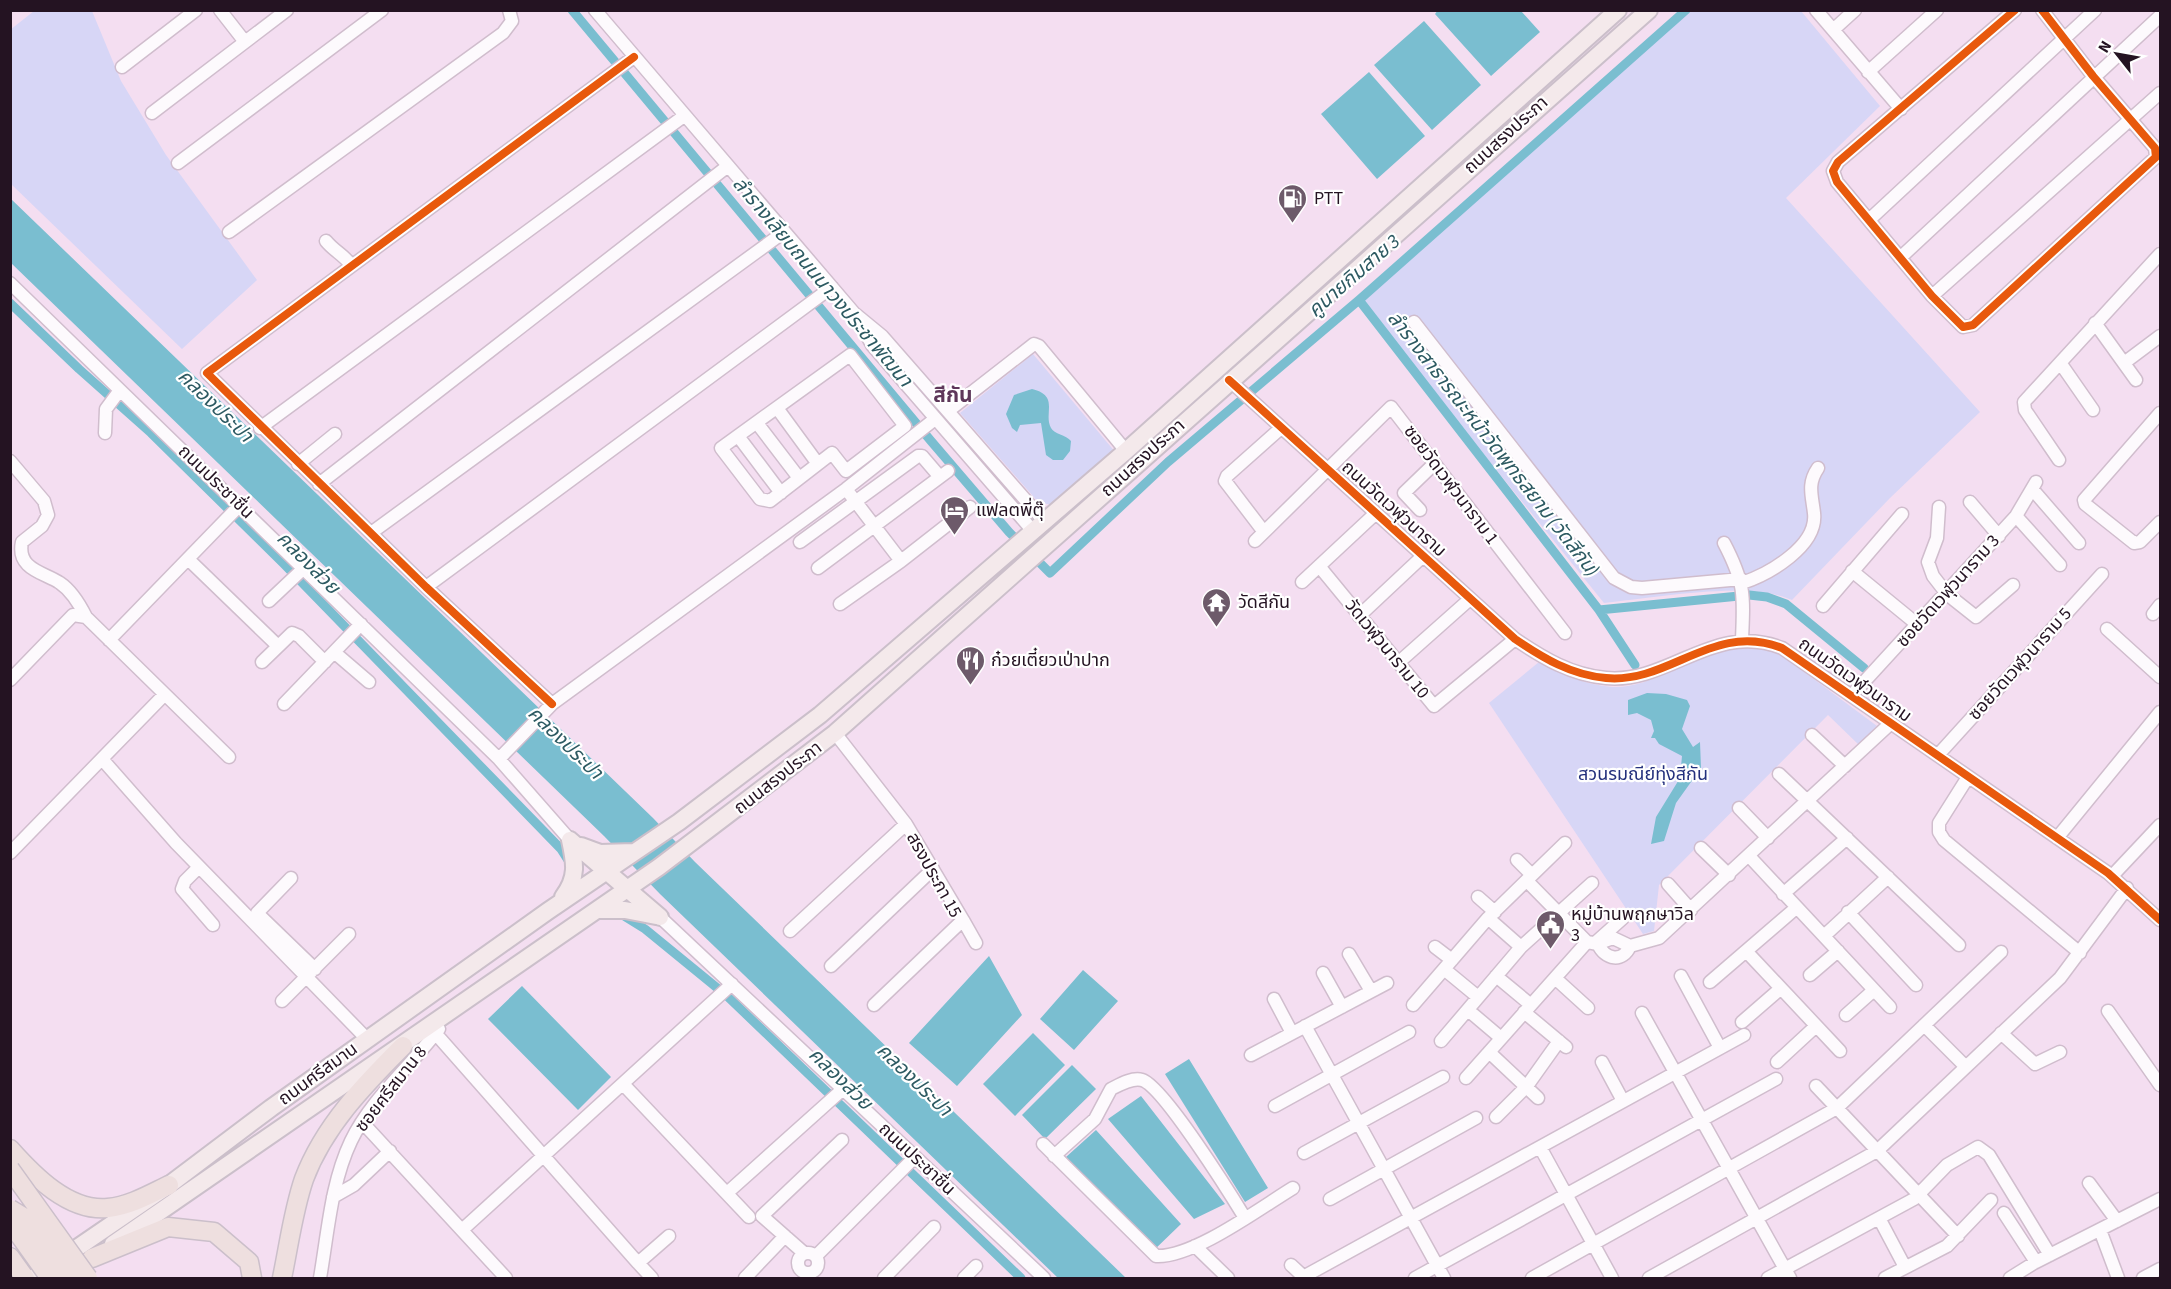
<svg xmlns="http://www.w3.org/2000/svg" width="2171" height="1289" font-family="'Source Sans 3','Noto Sans Thai',sans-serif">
<rect width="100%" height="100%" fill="#f4def1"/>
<!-- green -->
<path fill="#d7d6f6" d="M 34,11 L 92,11 L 121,81 L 166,155 L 257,280 L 182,349 L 11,184 L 10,30 Z
M 1686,11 L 1801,11 L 1880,106 L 1786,198 L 1980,412 L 1890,498 L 1792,600 C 1750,580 1653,598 1604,603 L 1359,300 Z
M 1033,354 L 1116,453 L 1055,505 L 1039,503 L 960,413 Z
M 1761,645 L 1780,654 L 1877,726 L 1859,745 L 1828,715 L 1659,885 L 1654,931 L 1643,934 L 1489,703 L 1539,662 C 1562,674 1586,685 1612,687 C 1651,689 1684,658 1720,650 C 1734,647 1748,646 1761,645 Z"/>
<!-- water -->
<path fill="#7abed0" d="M 1438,10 L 1521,11 L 1540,32 L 1491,76 L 1435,14 Z
M 1424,21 L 1481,85 L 1432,130 L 1374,65 Z
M 1369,72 L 1425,136 L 1377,179 L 1321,114 Z
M 10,198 L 653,818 L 695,862 L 1126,1278 L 1058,1278 L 660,894 L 604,836 L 11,263 Z
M 1032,389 C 1060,396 1043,413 1051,428 C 1054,434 1066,435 1071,441 L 1070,451 L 1063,460 L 1053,460 L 1046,455 L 1041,423 L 1020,425 L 1017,432 L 1012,428 L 1006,414 L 1014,395 Z
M 1647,693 L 1666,694 L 1687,700 L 1690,706 L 1682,729 L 1693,747 L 1700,742 L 1701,768 L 1676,803 L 1664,841 L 1651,844 L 1656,817 L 1680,778 L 1682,756 L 1659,744 L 1655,738 L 1651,738 L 1654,731 L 1651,720 L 1637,713 L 1628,715 L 1628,700 Z
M 989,956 L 1022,1015 L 957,1086 L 909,1043 Z
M 1083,970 L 1118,1001 L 1074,1050 L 1040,1019 Z
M 522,986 L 611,1077 L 578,1110 L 488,1019 Z
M 1033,1033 L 1065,1065 L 1015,1116 L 983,1084 Z
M 1189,1059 L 1268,1188 L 1245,1202 L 1165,1074 Z
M 1072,1065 L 1096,1089 L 1045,1139 L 1022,1115 Z
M 1141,1096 L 1225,1204 L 1194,1219 L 1108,1119 Z
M 1096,1130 L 1181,1224 L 1152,1252 L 1066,1157 Z"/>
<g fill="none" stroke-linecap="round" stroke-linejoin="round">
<!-- canal -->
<path stroke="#7abed0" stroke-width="9" d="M 572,10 L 931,441 L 1009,532 L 1050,573 L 1168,462 L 1359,300 L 1686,10
M 1359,300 L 1599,610 L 1749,595 L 1767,597 L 1786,604 L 1864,668
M 10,303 L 79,369 L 151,433 L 283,563 L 561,849 L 568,860
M 1599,610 L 1635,665
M 624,916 L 645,929 L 727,996 L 1021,1278"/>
<defs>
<path id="minor" d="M 220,10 L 245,42
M 595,10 L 854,313 L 882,336 L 1044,521
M 1816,10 L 1901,109
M 2015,10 L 1838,162 L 1833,171 L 1837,182 L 1932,296 L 1963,327 L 1973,325 L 2156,157 L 2155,148 L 2093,76 L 2042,10
M 1833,30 L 1855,10
M 122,67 L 196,10
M 1868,72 L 1937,10
M 152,113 L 287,10
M 178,163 L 382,10
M 1869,220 L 2095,10
M 229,232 L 503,33 L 512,21 L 509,10
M 326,241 C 334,251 344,255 351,265
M 1900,258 L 2160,16
M 10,283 L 499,759 L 570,840
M 1932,296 L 2160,93
M 858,319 L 872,345 L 1033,531
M 1414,322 L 1614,578 L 1631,587 L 1642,588 L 1741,579
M 2095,323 L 2136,380
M 850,355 L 905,426 L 846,471 L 832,453 L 770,501 L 760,499 L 721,448 Z
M 2124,363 L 2160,336
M 2061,364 L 2093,410
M 1229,380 L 1515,639 C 1543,658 1571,675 1606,678 C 1670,684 1713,621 1782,648 L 2108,873 L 2160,920
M 777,408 L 818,464
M 948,411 L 1034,344 L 1039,346 L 1126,451
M 2160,413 L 2084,500 L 2085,504 L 2134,543 L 2140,542 L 2160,522
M 757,423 L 799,478
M 260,428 L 684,116
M 105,433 L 106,409 L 120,390
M 738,436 L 781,493
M 2059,460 L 2025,410 L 2024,402 L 2160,254
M 10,461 L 44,501 L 48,515 L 42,526 L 22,542 C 16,570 46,573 60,583 C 72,591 80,605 86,617
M 298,464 L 335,434
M 319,484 L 728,166
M 846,489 L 901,561 L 970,507
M 2033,490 L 2079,543
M 1970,502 L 1999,536
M 1939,507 L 1937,538 L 1928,562 L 1933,576 L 1947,594 L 1976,617 L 2013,585
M 1420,510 L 1404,493 L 1434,464
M 2016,516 L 2060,565
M 1264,532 L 1225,481 L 1227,476 L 1281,428
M 371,533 L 784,232
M 1255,541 L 1391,407 L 1565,633
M 800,542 L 918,456 L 922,456 L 940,477
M 1724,543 C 1745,583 1744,595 1742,639
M 188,559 L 278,646
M 1319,566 L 1434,706 L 1515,639
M 818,568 L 948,471
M 1852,571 L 1918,625
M 1302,582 L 1376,513
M 1742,583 C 1769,574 1818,546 1814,513 C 1812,495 1807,484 1818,468
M 426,587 L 832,287
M 269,601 L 304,568
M 840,604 L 901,561
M 1823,606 L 1902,514
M 2153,614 L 2160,605
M 1359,616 L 1423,556
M 2107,629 L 2160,677
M 109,640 L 240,505
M 334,652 L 369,682
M 262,662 L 292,633 L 299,636 L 325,662
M 1398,663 L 1470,599
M 10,680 L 73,615 L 86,617 L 229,757
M 1852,695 L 2016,516 L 2036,482
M 284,704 L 361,624
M 552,704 L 426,587 L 207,373 L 634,57
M 835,733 L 906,824 L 963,920 L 874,1005
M 1812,735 L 1845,766
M 1938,755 L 2102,574
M 102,759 L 176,843 L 367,1039
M 499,759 L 552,704 L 846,489 L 935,419
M 1779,774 L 1959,945
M 1968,777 L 1939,823 L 1939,832 L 1944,840 L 2080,953
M 1739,808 L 1768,838
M 2057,838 L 2160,712
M 1701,848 L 1729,875
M 10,853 L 164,695
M 1749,856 L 1890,1007
M 1517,860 L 1532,875
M 199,867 L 185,881 L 182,889 L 213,925
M 2112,876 L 2160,825
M 291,878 L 257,913 L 315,969
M 1527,881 L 1587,942
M 1668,884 L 1691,910
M 1783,894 L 1847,838
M 1478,897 L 1495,912
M 1848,912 L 1916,985
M 660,917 L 1044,1278
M 1488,918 L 1521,947
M 963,920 L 976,943
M 790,931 L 906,824
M 1824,936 L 1888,877
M 1595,943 L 1623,918
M 1599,943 L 1613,938 L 1630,946
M 1435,947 L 1452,960
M 1746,951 L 1840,1051
M 1349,954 L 1371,991
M 831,966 L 933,869
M 1444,969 L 1478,997
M 1323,973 L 1342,1007
M 1810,975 L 1838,951
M 1496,976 L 1531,1005
M 1681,976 L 1720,1048
M 1555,978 L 1588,1008
M 1710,982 L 1796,908
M 1274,999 L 1292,1033
M 282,1001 L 349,934
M 1413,1005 L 1488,918 L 1565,843
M 1468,1010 L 1501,1038
M 2108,1011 L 2160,1085
M 1524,1012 L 1566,1047
M 1642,1013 L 1790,1278
M 1846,1015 L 1874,990
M 1742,1022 L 1780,989
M 1924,1025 L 1966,1067
M 1305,1026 L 1444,1278
M 2001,1033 L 2035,1064 L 2060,1052
M 436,1034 L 638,1263 L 669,1236
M 1441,1041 L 1521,947 L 1592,883
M 1489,1052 L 1538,1098
M 1251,1055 L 1387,983
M 1602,1062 L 1623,1101
M 1777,1062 L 1815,1027
M 1466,1078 L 1587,942 L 1598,944 C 1605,960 1623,963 1630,946 L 1659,938 L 1891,723
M 623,1084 L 749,1217
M 1816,1086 L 1958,1236
M 1275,1106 L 1409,1032
M 1496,1117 L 1527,1086 L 1559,1041
M 362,1122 L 506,1278
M 1043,1144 L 1156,1256 C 1193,1258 1260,1208 1293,1188
M 1540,1147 L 1612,1278
M 1304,1153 L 1443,1077
M 1054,1156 L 1095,1119 L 1111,1089 C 1119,1085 1132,1077 1142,1080 C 1163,1086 1231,1195 1245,1218
M 2089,1183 L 2117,1221
M 727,1193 L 843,1089
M 333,1197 L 354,1185 L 390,1151
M 1330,1199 L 1476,1118
M 2004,1213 L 2036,1262
M 1879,1218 L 1905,1267
M 462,1230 L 732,984
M 2100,1230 L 2118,1278
M 1195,1246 L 1228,1278
M798 1263a10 10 0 1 1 20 0a10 10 0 1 1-20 0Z
M 804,1253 L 762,1216 L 842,1140
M 816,1256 L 915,1157
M 638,1263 L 652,1278
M 1291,1265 L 1305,1278
M 1303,1277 L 1744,1035
M 320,1278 C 328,1232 331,1183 351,1141 C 371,1099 411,1066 439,1029
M 745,1278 L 785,1236
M 884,1278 L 934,1227
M 964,1278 L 976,1266
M 1415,1278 L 1776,1079
M 1532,1278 L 1837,1108 L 2001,952
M 1649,1278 L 1877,1151 L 2060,978 L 2127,888
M 1768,1278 L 1914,1199 L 1947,1165 L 1978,1147 L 1989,1155 L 2050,1255
M 1885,1278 L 1947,1246 L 1991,1200
M 2010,1278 L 2034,1263 L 2160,1199
M 2143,1278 L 2160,1269"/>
<path id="major" d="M 570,840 L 660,917
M 581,846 L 600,853 L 634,852
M 563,897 C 578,877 575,863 570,840
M 598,910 L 625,910 L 656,916
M 113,1244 L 659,867 L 835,733 L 1649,10
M 33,1278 L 169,1185 L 271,1108 L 548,911 L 679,822 L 820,715 L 1126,451 L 1618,10"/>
<path id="highway" d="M 10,1149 C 34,1176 69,1212 108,1208 C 130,1206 150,1194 169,1185
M 10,1257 L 25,1278
M 92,1258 L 168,1227 L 214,1232 L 249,1262 L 252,1278
M 282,1278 C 289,1245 293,1211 304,1179 C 324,1126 364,1085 403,1046"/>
</defs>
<!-- minor casing -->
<use href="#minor" stroke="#d0bdcd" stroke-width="15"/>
<!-- major casing -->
<use href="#major" stroke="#cbbfca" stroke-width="20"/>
<!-- highway casing -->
<use href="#highway" stroke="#cbbfca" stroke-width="21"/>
<!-- minor -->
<use href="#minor" stroke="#fdfafd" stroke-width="12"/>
<!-- major -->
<use href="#major" stroke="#f4e9eb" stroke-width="16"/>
<!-- highway -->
<use href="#highway" stroke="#eedfdf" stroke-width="18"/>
<defs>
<path id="highway-bridge" d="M 10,1169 L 88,1278
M 10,1209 L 25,1218 L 70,1278
M 10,1222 L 50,1278"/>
</defs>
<!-- highway-bridge casing -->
<use href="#highway-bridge" stroke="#cbbfca" stroke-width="21" stroke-linecap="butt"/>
<!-- highway-bridge -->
<use href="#highway-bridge" stroke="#eedfdf" stroke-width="18"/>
<defs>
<path id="cycleway" d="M 2015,10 L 1838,162 L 1833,171 L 1837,182 L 1932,296 L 1963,327 L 1973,325 L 2156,157 L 2155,148 L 2093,76 L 2042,10
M 1229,380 L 1515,639 C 1543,658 1571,675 1606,678 C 1670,684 1713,621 1782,648 L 2108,873 L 2160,920
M 552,704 L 426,587 L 207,373 L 634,57"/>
</defs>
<!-- cycleway casing -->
<use href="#cycleway" stroke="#fff" stroke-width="11"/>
<!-- cycleway -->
<use href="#cycleway" stroke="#e8590c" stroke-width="8"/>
</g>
<!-- icons -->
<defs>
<symbol id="fuel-pin" viewBox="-11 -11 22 30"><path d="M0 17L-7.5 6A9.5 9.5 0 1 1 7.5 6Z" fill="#6d5a6a" stroke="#fff"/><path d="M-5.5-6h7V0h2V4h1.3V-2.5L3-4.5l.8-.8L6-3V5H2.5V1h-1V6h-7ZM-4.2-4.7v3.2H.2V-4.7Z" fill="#fff"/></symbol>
<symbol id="hotel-pin" viewBox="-11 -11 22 30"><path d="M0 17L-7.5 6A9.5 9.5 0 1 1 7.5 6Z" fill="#6d5a6a" stroke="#fff"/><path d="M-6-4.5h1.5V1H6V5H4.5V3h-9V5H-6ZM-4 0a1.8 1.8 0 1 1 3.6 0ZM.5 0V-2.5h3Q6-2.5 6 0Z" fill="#fff"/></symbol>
<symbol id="temple-pin" viewBox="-11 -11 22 30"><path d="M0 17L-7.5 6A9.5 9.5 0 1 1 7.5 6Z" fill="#6d5a6a" stroke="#fff"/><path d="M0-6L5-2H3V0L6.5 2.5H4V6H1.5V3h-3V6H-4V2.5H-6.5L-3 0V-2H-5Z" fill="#fff"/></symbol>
<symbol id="restaurant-pin" viewBox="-11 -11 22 30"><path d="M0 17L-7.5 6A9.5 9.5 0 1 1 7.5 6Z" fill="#6d5a6a" stroke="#fff"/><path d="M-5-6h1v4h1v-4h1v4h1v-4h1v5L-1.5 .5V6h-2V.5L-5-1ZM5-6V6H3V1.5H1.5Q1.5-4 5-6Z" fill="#fff"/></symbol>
<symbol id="civic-pin" viewBox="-11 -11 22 30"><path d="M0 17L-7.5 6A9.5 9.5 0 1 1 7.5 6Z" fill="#6d5a6a" stroke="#fff"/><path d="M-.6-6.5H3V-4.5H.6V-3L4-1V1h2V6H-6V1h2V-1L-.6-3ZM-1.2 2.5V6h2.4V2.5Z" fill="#fff"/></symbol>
</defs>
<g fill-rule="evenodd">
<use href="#fuel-pin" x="1276" y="182" width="33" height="45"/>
<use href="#hotel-pin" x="938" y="494" width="33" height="45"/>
<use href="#temple-pin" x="1200" y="586" width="33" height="45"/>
<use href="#restaurant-pin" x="954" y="644" width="33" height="45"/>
<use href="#civic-pin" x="1534" y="908" width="33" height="45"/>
</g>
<g text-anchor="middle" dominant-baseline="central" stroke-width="4.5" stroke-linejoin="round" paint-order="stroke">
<!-- street labels -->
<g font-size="18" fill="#241322" stroke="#fff">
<text transform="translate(1506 135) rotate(-42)">ถนนสรงประภา</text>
<text transform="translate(1143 458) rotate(-42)">ถนนสรงประภา</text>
<text transform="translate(216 482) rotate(44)">ถนนประชาชื่น</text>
<text transform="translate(1451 485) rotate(53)">ซอยวัดเวฬุวนาราม 1</text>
<text transform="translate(1394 509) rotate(42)">ถนนวัดเวฬุวนาราม</text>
<text transform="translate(1948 591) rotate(-48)">ซอยวัดเวฬุวนาราม 3</text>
<text transform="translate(1387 649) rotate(51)">วัดเวฬุวนาราม 10</text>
<text transform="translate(2020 664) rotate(-48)">ซอยวัดเวฬุวนาราม 5</text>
<text transform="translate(1855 680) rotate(35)">ถนนวัดเวฬุวนาราม</text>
<text transform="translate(778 778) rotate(-38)">ถนนสรงประภา</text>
<text transform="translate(934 875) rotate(61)">สรงประภา 15</text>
<text transform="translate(318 1074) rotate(-36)">ถนนศรีสมาน</text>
<text transform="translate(391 1089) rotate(-52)">ซอยศรีสมาน 8</text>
<text transform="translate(917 1159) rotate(43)">ถนนประชาชื่น</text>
</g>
<!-- poi labels -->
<g font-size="18" fill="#241322" stroke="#fff" text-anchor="start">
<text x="1314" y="198">PTT</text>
<text x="976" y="510">แฟลตพี่ตุ๊</text>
<text x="1238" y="602">วัดสีกัน</text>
<text x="991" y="660">ก๋วยเตี๋ยวเป่าปาก</text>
<text x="1571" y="914">หมู่บ้านพฤกษาวิล<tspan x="1571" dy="21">3</tspan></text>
</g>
<!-- park labels -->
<g font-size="18" fill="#23307c" stroke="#fff">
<text x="1643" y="774">สวนรมณีย์ทุ่งสีกัน</text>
</g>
<!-- water labels -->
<g font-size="20" font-style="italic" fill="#2d5a62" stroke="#fff">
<text transform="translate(1354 276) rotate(-41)">คูนายกิมสาย 3</text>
<text transform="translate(822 282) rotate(50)">ลำรางเลียบถนนนาวงประชาพัฒนา</text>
<text transform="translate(215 406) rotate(44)">คลองประปา</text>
<text transform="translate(1493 444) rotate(52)">ลำรางสาธารณะหน้าวัดพุทธสยาม (วัดสีกัน)</text>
<text transform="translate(308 563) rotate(45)">คลองส่วย</text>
<text transform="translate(565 743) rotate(44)">คลองประปา</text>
<text transform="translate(840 1079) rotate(44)">คลองส่วย</text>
<text transform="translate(914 1080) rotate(44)">คลองประปา</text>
</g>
<!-- quarter labels -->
<g font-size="21" font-weight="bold" fill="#5e375a" stroke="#fff">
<text x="953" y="395">สีกัน</text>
</g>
</g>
<!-- border -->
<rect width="2171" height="1289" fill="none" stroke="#241322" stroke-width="24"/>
<!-- north arrow -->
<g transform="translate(2117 54) rotate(301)" stroke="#ffffff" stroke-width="4.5" paint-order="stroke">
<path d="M0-4.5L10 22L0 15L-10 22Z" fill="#241322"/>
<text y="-9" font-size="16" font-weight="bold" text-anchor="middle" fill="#241322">N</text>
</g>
</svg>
